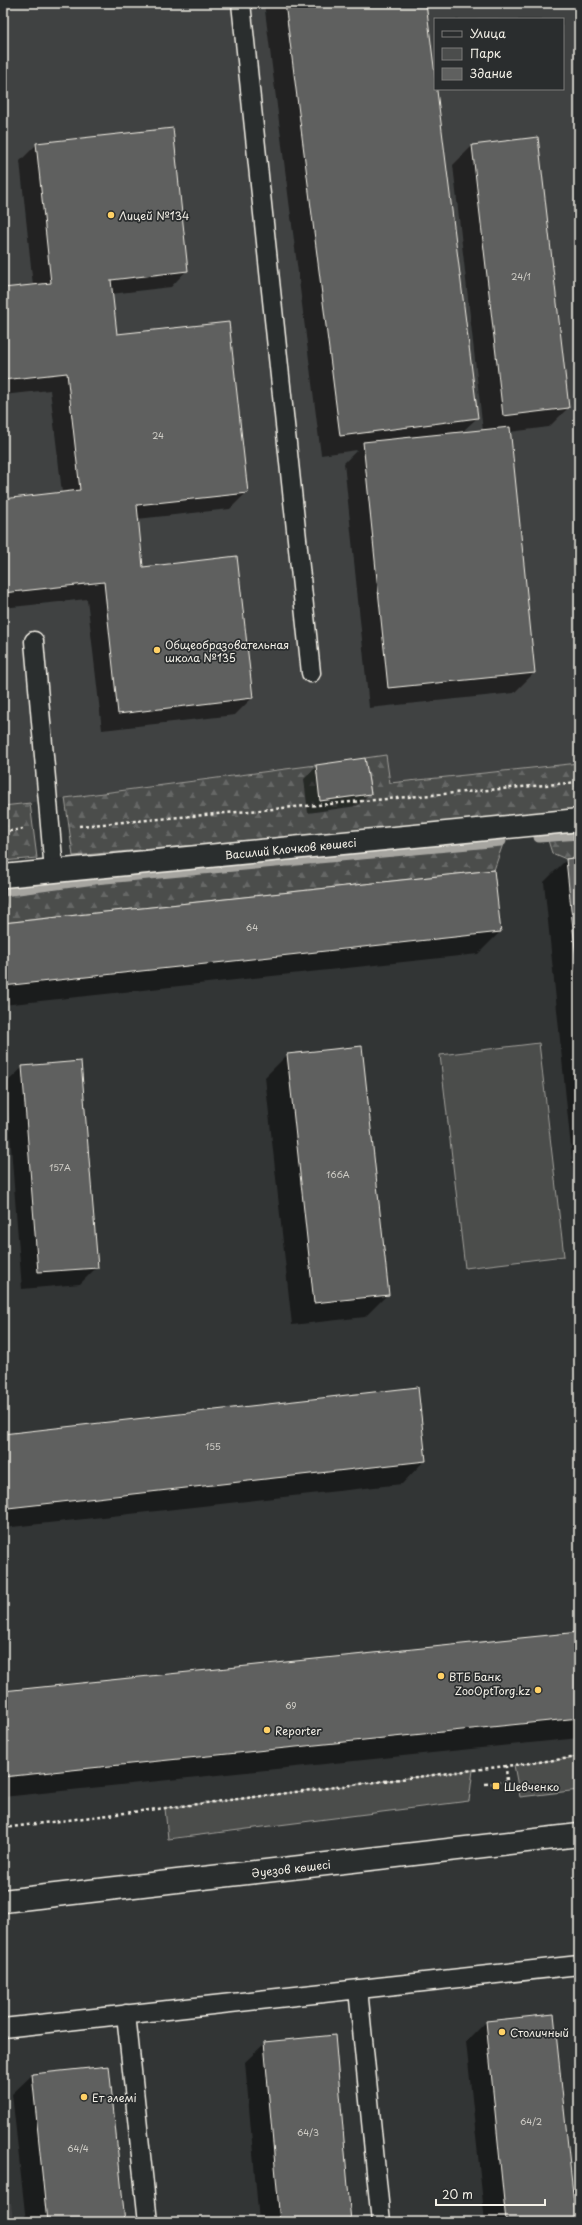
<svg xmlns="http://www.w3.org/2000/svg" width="582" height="2225" font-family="'Playpen Sans',sans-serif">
<defs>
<pattern id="forest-firs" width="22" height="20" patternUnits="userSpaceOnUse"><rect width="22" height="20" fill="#4b4d4c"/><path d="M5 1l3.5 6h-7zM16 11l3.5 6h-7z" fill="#666766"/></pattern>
</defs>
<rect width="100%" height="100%" fill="#323535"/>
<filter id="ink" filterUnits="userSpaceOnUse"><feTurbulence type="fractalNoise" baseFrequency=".025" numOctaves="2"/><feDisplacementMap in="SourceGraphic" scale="8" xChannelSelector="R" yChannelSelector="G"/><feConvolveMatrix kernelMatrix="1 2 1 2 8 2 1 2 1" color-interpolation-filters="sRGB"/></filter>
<g filter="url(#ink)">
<!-- built -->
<path fill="#404242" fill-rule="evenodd" d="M 3,3 L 573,3 L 579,57 L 579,763 L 389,783 L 386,756 L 3,806 ZM 435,19 L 563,19 L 563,89 L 435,89 Z
M 3,2203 L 11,2203 L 13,2222 L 3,2222 Z"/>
<!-- green -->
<path fill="#4b4d4c" stroke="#a09f9a" d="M 539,1043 L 564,1256 L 465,1268 L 440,1055 Z
M 579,1757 L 579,1790 L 520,1797 L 514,1765 Z
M 473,1770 L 469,1801 L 168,1839 L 165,1808 Z"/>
<!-- forest -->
<path fill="url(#forest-firs)" stroke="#a09f9a" d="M 386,755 L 390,783 L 579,763 L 579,811 L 73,856 L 65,798 L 316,765 L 320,801 L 371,794 L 365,758 Z
M 30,803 L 37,858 L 3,861 L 3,806 Z
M 579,828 L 579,857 L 566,859 L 552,853 L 545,831 Z
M 505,838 L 494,870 L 3,923 L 3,890 Z"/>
<!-- shadow -->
<path fill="#0007" d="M 264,3 L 425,3 L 477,418 L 461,433 L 483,431 L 453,165 L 472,146 L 568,408 L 549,427 L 510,432 L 534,673 L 514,693 L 369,708 L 344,463 L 357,450 L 321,455 Z
M 37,144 L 187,270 L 171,287 L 111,294 L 116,335 L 247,492 L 230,509 L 137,519 L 142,568 L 252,698 L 235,715 L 102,730 L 87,599 L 3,608 L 3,500 L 62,493 L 50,390 L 3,395 L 3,289 L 33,286 L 20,161 Z
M 317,766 L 370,793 L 357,806 L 308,813 L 304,779 Z
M 579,858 L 579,1227 L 544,882 L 566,860 Z
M 3,924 L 500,932 L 478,954 L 3,1005 Z
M 361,1047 L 388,1294 L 365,1317 L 292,1325 L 265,1077 L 287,1055 Z
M 23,1067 L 97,1267 L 80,1284 L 22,1289 L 6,1083 Z
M 3,1435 L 424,1461 L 402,1484 L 3,1528 Z
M 579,1633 L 579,1738 L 3,1797 L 3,1692 Z
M 486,2022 L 575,2222 L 485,2222 L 466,2042 Z
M 265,2043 L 350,2222 L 259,2222 L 245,2062 Z
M 108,2067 L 124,2222 L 26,2222 L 12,2094 L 32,2075 Z"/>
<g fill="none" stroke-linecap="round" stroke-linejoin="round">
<!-- stream -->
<path stroke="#a6a5a0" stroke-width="11" d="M 539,837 L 579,834
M 3,891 L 95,879 L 501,841"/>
</g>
<!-- building -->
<path fill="#5f605f" stroke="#f4f1e8" d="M 285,3 L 426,3 L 478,418 L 340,436 Z
M 173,128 L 188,271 L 111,280 L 117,334 L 229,322 L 248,493 L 137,505 L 143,567 L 237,556 L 253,698 L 118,714 L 104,582 L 3,593 L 3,499 L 80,490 L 67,373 L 3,380 L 3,288 L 51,283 L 36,143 Z
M 538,137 L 569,408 L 503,416 L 472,145 Z
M 510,427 L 535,673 L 388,688 L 363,442 Z
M 365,758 L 371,794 L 320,801 L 316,765 Z
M 579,857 L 579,989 L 566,859 Z
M 494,870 L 501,932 L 3,986 L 3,923 Z
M 362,1046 L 389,1295 L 314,1303 L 287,1054 Z
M 81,1061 L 98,1268 L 38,1272 L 22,1066 Z
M 418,1387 L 426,1461 L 8,1508 L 3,1458 L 3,1434 Z
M 579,1632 L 579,1718 L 3,1777 L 3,1691 Z
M 554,2014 L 576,2222 L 506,2222 L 486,2021 Z
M 335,2035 L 351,2222 L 280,2222 L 264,2042 Z
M 109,2066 L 125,2222 L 47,2222 L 32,2074 Z"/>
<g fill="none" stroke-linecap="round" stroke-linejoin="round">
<defs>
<path id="service" d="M 241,3 L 311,673
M 34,641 L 54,871
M 358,1989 L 381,2222
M 126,2014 L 148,2222
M 3,2028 L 579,1965"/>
<g id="minor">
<path id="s1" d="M 3,876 L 579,820"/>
</g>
<g id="secondary">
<path id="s2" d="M 3,1901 L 579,1835"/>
</g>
</defs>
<!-- service casing -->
<use href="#service" stroke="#f4f1e8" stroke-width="21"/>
<!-- minor casing -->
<use href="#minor" stroke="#f4f1e8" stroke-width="25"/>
<!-- secondary casing -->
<use href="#secondary" stroke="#f4f1e8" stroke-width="25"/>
<!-- path -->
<path stroke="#f4f1e8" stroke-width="2.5" stroke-dasharray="3 3" stroke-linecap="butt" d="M 79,826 L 579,782
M 3,832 L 23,829
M 485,1784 L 507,1782 L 506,1766
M 3,1828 L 579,1757"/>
<!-- service -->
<use href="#service" stroke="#2a2d2e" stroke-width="18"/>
<!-- minor -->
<use href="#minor" stroke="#2a2d2e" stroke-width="22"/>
<!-- secondary -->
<use href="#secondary" stroke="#2a2d2e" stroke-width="22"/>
</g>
</g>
<!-- markers -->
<g fill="#ffd166" stroke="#2a2d2e" stroke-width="1.5">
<circle cx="111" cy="215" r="4"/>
<circle cx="157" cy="650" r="4"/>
<circle cx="441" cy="1676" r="4"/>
<circle cx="538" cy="1690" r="4"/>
<circle cx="267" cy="1730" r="4"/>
<rect x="492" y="1782" width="8" height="8" rx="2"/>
<circle cx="502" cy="2032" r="4"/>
<circle cx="84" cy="2097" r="4"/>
</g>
<g text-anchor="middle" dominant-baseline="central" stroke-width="3.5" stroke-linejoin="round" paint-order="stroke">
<!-- number labels -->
<g font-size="9" fill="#cfcdc6">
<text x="521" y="276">24/1</text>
<text x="158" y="435">24</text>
<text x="252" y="927">64</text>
<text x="60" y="1167">157А</text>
<text x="338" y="1174">166А</text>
<text x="213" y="1446">155</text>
<text x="291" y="1705">69</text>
<text x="531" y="2121">64/2</text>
<text x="308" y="2132">64/3</text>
<text x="78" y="2148">64/4</text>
</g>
<!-- poi labels -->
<g font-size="11" fill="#f4f1e8" stroke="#2a2d2e" text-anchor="start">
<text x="119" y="215">Лицей №134</text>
<text x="165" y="644">Общеобразовательная<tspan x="165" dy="13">школа №135</tspan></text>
<text x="449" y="1676">ВТБ Банк</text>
<text x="530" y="1690" text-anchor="end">ZooOptTorg.kz</text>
<text x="275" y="1730">Reporter</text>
<text x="504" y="1786">Шевченко</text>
<text x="510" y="2032">Столичный</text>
<text x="92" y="2097">Ет әлемі</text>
</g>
<!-- street labels -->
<g font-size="11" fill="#f4f1e8" stroke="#2a2d2e">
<text stroke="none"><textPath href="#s1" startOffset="289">Василий Клочков көшесі</textPath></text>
<text stroke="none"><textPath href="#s2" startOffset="290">Әуезов көшесі</textPath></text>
</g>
</g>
<!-- margin -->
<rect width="582" height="2225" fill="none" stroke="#2a2d2e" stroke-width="16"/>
<rect x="8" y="8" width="566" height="2209" fill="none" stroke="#f4f1e8" stroke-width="1.5" filter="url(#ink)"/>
<!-- legend -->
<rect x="434" y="18" width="130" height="72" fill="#2a2d2e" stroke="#7b7b78"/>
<rect x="442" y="31" width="20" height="6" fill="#2a2d2e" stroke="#7b7b78"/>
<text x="470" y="38" font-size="12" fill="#f4f1e8">Улица</text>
<rect x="442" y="48" width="20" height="12" fill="#4b4d4c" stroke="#7b7b78"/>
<text x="470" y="58" font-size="12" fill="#f4f1e8">Парк</text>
<rect x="442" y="68" width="20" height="12" fill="#5f605f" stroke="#7b7b78"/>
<text x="470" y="78" font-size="12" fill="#f4f1e8">Здание</text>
<!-- scale -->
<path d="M436 2199v6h109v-6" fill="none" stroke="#f4f1e8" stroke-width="2"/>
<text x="442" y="2199" font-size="12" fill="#f4f1e8" stroke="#2a2d2e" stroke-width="3" paint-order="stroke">20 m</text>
</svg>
